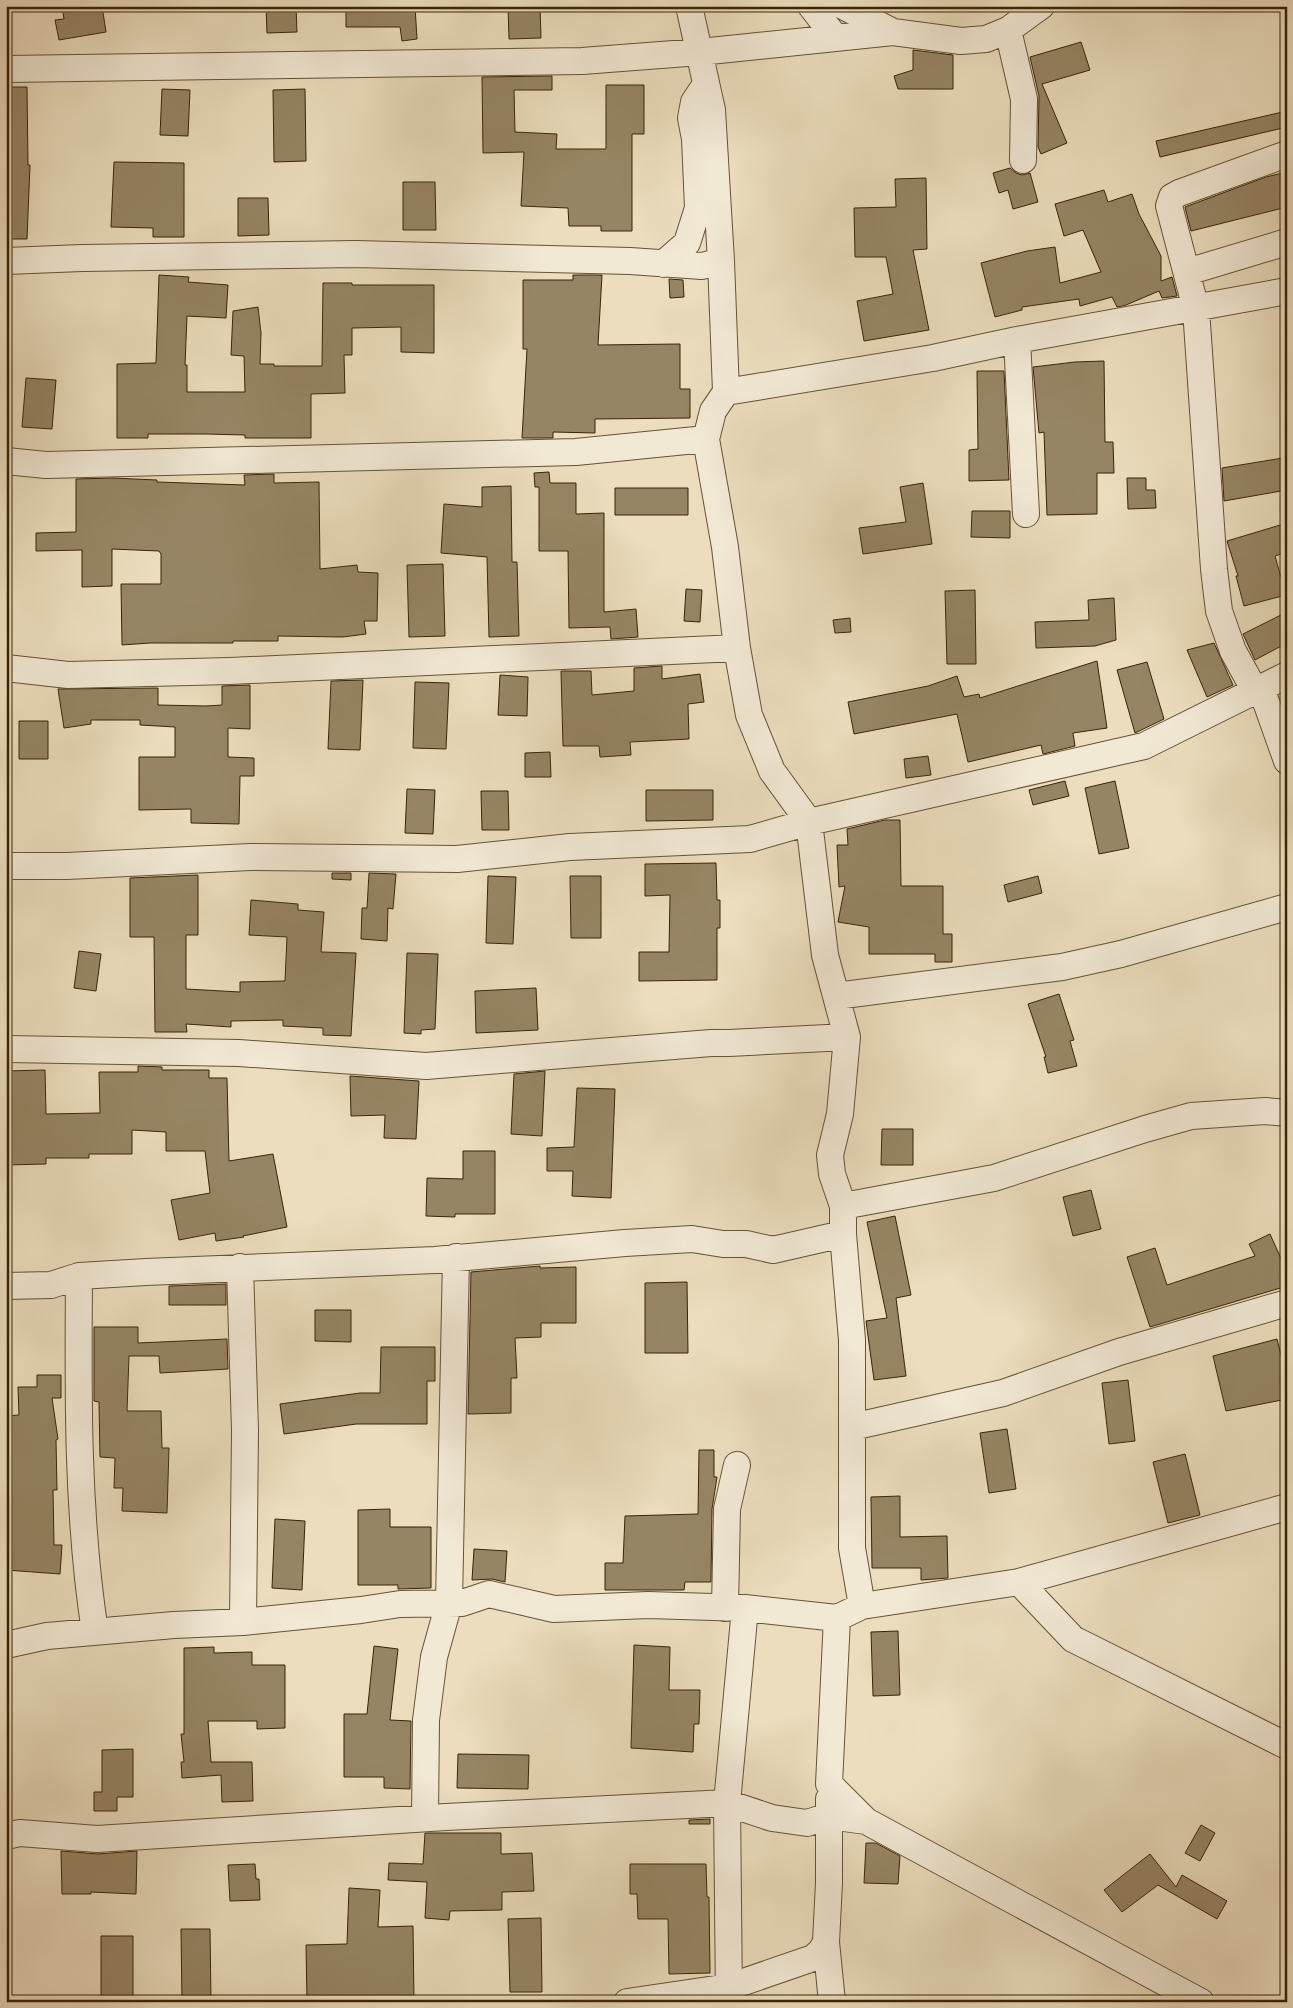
<svg xmlns="http://www.w3.org/2000/svg" width="1293" height="2008" font-family="Alegreya,serif">
<rect width="100%" height="100%" fill="#ebddbe"/>
<filter id="stains"><feTurbulence type="fractalNoise" baseFrequency=".004" numOctaves="4"/><feColorMatrix values="0 0 0 0 .2 0 0 0 0 .09 0 0 0 0 .02 0 0 0 .5 -.17"/></filter>
<radialGradient id="worn" r=".72"><stop offset=".6" stop-color="#630" stop-opacity="0"/><stop offset="1" stop-color="#630" stop-opacity=".3"/></radialGradient>
<!-- building -->
<path fill="#968565" stroke="#392505" d="M 62,6 L 102,6 L 106,32 L 59,40 L 55,20 L 64,19 Z
M 266,6 L 296,6 L 297,32 L 267,33 Z
M 346,6 L 415,6 L 417,39 L 402,41 L 400,27 L 346,27 Z
M 508,6 L 540,6 L 541,38 L 509,39 Z
M 1081,42 L 1090,70 L 1042,84 L 1067,143 L 1041,154 L 1038,147 L 1039,96 L 1030,57 Z
M 913,50 L 953,55 L 953,89 L 898,89 L 894,76 L 913,70 Z
M 552,76 L 552,90 L 514,90 L 515,132 L 557,134 L 556,149 L 606,149 L 606,85 L 644,85 L 644,134 L 632,134 L 632,231 L 601,231 L 601,226 L 569,226 L 568,208 L 521,206 L 524,152 L 483,153 L 482,77 Z
M 6,87 L 27,87 L 28,165 L 30,165 L 27,239 L 6,239 Z
M 162,89 L 190,90 L 188,136 L 160,135 Z
M 305,89 L 306,161 L 274,162 L 273,90 Z
M 1287,111 L 1287,127 L 1160,157 L 1156,141 Z
M 114,162 L 184,163 L 184,237 L 153,237 L 153,228 L 111,227 Z
M 1010,168 L 1016,173 L 1022,175 L 1030,173 L 1038,202 L 1013,209 L 1008,190 L 999,193 L 993,173 Z
M 1287,172 L 1287,207 L 1191,231 L 1185,207 L 1266,177 Z
M 926,178 L 927,249 L 913,250 L 929,330 L 864,341 L 857,301 L 893,294 L 886,257 L 855,257 L 854,208 L 896,207 L 895,179 Z
M 403,182 L 435,182 L 436,230 L 403,230 Z
M 1104,190 L 1108,202 L 1132,194 L 1139,214 L 1161,256 L 1161,281 L 1172,277 L 1177,296 L 1162,298 L 1159,291 L 1126,305 L 1117,307 L 1112,297 L 1080,306 L 1079,299 L 1022,307 L 1022,310 L 995,317 L 981,263 L 1027,251 L 1055,247 L 1060,283 L 1101,272 L 1083,230 L 1064,236 L 1055,204 Z
M 238,198 L 268,198 L 269,235 L 238,236 Z
M 159,275 L 189,277 L 188,282 L 228,285 L 226,318 L 187,316 L 185,365 L 187,365 L 187,392 L 245,392 L 244,356 L 231,355 L 233,311 L 258,307 L 261,333 L 260,364 L 274,364 L 274,366 L 322,366 L 323,283 L 352,283 L 352,285 L 434,285 L 434,353 L 401,352 L 401,327 L 352,328 L 352,355 L 344,355 L 345,393 L 311,394 L 311,438 L 245,438 L 245,435 L 206,434 L 148,434 L 148,438 L 117,438 L 117,364 L 156,363 Z
M 573,275 L 602,275 L 598,345 L 680,344 L 680,389 L 690,389 L 690,418 L 595,419 L 595,433 L 553,432 L 553,438 L 522,438 L 527,349 L 523,349 L 523,280 L 573,280 Z
M 669,279 L 683,280 L 684,297 L 670,298 Z
M 1104,361 L 1105,442 L 1113,442 L 1114,473 L 1097,473 L 1097,514 L 1047,515 L 1044,432 L 1039,433 L 1033,367 L 1075,362 Z
M 977,371 L 1004,371 L 1009,480 L 969,481 L 969,450 L 978,449 Z
M 26,378 L 56,380 L 52,429 L 22,427 Z
M 1283,458 L 1287,490 L 1224,501 L 1222,468 Z
M 549,472 L 550,483 L 576,483 L 576,514 L 604,513 L 604,612 L 636,609 L 638,637 L 611,639 L 610,627 L 569,628 L 568,551 L 539,551 L 539,487 L 535,487 L 534,473 Z
M 274,474 L 274,483 L 319,482 L 320,569 L 357,565 L 358,572 L 378,573 L 377,621 L 364,621 L 366,634 L 343,637 L 278,636 L 278,641 L 233,641 L 233,643 L 150,643 L 122,645 L 121,584 L 161,584 L 161,554 L 159,551 L 112,549 L 112,586 L 82,587 L 82,550 L 36,551 L 36,533 L 76,532 L 76,479 L 113,478 L 157,480 L 157,482 L 245,485 L 244,475 Z
M 1127,478 L 1146,478 L 1146,490 L 1155,490 L 1156,508 L 1128,509 Z
M 923,483 L 932,544 L 863,554 L 859,528 L 906,522 L 900,487 Z
M 511,486 L 512,562 L 517,562 L 519,636 L 489,637 L 487,557 L 441,553 L 444,504 L 482,507 L 482,487 Z
M 615,488 L 688,488 L 688,515 L 615,515 Z
M 972,511 L 1010,511 L 1010,538 L 971,537 Z
M 1287,523 L 1287,552 L 1275,556 L 1286,595 L 1244,606 L 1236,576 L 1238,576 L 1227,541 Z
M 443,564 L 445,636 L 409,637 L 407,565 Z
M 686,589 L 702,590 L 700,622 L 684,621 Z
M 975,590 L 976,664 L 947,664 L 945,591 Z
M 1114,598 L 1116,640 L 1095,646 L 1036,648 L 1035,622 L 1089,620 L 1088,600 Z
M 1287,612 L 1287,643 L 1255,660 L 1243,634 Z
M 850,618 L 851,632 L 835,633 L 833,620 Z
M 1214,643 L 1233,685 L 1207,697 L 1187,650 Z
M 1097,661 L 1107,728 L 1073,733 L 1075,746 L 1043,754 L 1041,745 L 968,762 L 957,714 L 854,734 L 848,702 L 928,686 L 957,676 L 964,697 L 979,694 L 980,698 Z
M 1147,662 L 1164,719 L 1135,733 L 1117,670 Z
M 662,666 L 662,679 L 700,674 L 704,702 L 688,704 L 689,739 L 630,742 L 631,755 L 600,757 L 599,746 L 563,746 L 561,671 L 591,671 L 592,695 L 634,691 L 634,668 Z
M 500,675 L 528,677 L 527,716 L 498,715 Z
M 363,680 L 360,750 L 328,749 L 331,681 Z
M 415,682 L 449,683 L 446,749 L 413,748 Z
M 250,685 L 250,729 L 228,728 L 228,757 L 254,758 L 254,776 L 240,776 L 239,824 L 191,823 L 191,809 L 139,810 L 139,757 L 175,757 L 175,727 L 140,725 L 140,720 L 91,720 L 91,724 L 64,728 L 58,689 L 158,688 L 158,705 L 206,706 L 222,705 L 222,686 Z
M 19,721 L 48,721 L 48,759 L 19,759 Z
M 550,752 L 551,777 L 525,777 L 525,753 Z
M 928,756 L 931,775 L 906,778 L 904,759 Z
M 1065,781 L 1069,796 L 1033,805 L 1029,790 Z
M 1115,781 L 1129,848 L 1099,854 L 1085,788 Z
M 407,789 L 435,790 L 433,834 L 405,833 Z
M 646,790 L 713,790 L 713,820 L 646,821 Z
M 481,791 L 508,791 L 509,830 L 482,830 Z
M 885,820 L 900,820 L 901,886 L 943,886 L 943,934 L 952,934 L 952,962 L 935,962 L 935,954 L 869,954 L 869,927 L 838,922 L 845,886 L 839,887 L 837,845 L 848,845 L 847,829 Z
M 716,863 L 717,900 L 720,900 L 720,928 L 717,928 L 717,980 L 639,981 L 639,952 L 669,952 L 670,895 L 645,896 L 645,864 Z
M 332,873 L 351,873 L 351,880 L 332,879 Z
M 369,873 L 396,874 L 393,909 L 388,908 L 387,941 L 361,939 L 362,908 L 367,908 Z
M 198,875 L 198,935 L 186,935 L 186,989 L 240,992 L 240,982 L 285,981 L 287,937 L 249,935 L 251,900 L 298,904 L 298,910 L 324,912 L 321,952 L 356,953 L 351,1036 L 323,1035 L 323,1028 L 283,1026 L 283,1020 L 231,1021 L 231,1027 L 186,1024 L 187,1032 L 155,1032 L 154,937 L 130,937 L 130,878 Z
M 488,876 L 516,877 L 513,944 L 486,943 Z
M 570,876 L 601,876 L 601,938 L 571,938 Z
M 1038,876 L 1042,893 L 1008,902 L 1004,885 Z
M 79,951 L 101,954 L 96,991 L 74,988 Z
M 407,953 L 438,954 L 435,1029 L 421,1030 L 421,1034 L 404,1033 Z
M 536,988 L 538,1030 L 476,1033 L 475,991 Z
M 1059,994 L 1074,1040 L 1070,1041 L 1077,1066 L 1048,1073 L 1044,1057 L 1046,1057 L 1028,1004 Z
M 138,1066 L 162,1067 L 162,1070 L 209,1070 L 209,1078 L 227,1078 L 229,1161 L 273,1154 L 287,1227 L 243,1236 L 244,1237 L 216,1241 L 215,1233 L 179,1240 L 171,1200 L 210,1193 L 205,1151 L 166,1151 L 166,1132 L 132,1130 L 132,1154 L 89,1154 L 89,1158 L 46,1158 L 46,1164 L 6,1165 L 6,1071 L 45,1070 L 46,1114 L 100,1113 L 99,1072 L 138,1072 Z
M 545,1071 L 542,1136 L 511,1134 L 514,1074 Z
M 350,1076 L 419,1081 L 416,1139 L 384,1138 L 385,1115 L 351,1116 Z
M 577,1088 L 615,1089 L 611,1198 L 572,1196 L 573,1171 L 547,1171 L 547,1148 L 574,1147 Z
M 882,1129 L 913,1129 L 913,1165 L 881,1165 Z
M 463,1151 L 495,1151 L 495,1214 L 455,1214 L 455,1217 L 426,1216 L 427,1178 L 463,1179 Z
M 1091,1190 L 1101,1229 L 1073,1236 L 1063,1197 Z
M 895,1216 L 911,1295 L 896,1298 L 906,1376 L 874,1380 L 866,1321 L 887,1318 L 867,1222 Z
M 1270,1234 L 1287,1272 L 1287,1286 L 1150,1327 L 1127,1257 L 1155,1248 L 1167,1285 L 1255,1256 L 1249,1244 Z
M 540,1266 L 540,1268 L 576,1267 L 576,1323 L 541,1323 L 541,1337 L 515,1338 L 517,1378 L 511,1378 L 511,1413 L 468,1414 L 471,1272 Z
M 687,1282 L 688,1353 L 645,1353 L 645,1283 Z
M 226,1284 L 226,1305 L 169,1305 L 169,1286 Z
M 315,1310 L 351,1310 L 351,1342 L 315,1341 Z
M 94,1327 L 138,1327 L 138,1343 L 227,1339 L 228,1369 L 160,1373 L 159,1356 L 129,1356 L 127,1411 L 161,1411 L 162,1448 L 169,1448 L 167,1513 L 122,1511 L 123,1488 L 114,1488 L 115,1458 L 100,1457 L 99,1402 L 94,1401 Z
M 1277,1339 L 1287,1379 L 1287,1399 L 1226,1411 L 1213,1356 Z
M 381,1347 L 435,1347 L 435,1381 L 427,1381 L 427,1424 L 356,1424 L 284,1434 L 280,1404 L 360,1393 L 380,1393 Z
M 37,1375 L 61,1375 L 61,1398 L 52,1398 L 58,1439 L 56,1440 L 57,1490 L 53,1490 L 54,1545 L 62,1545 L 60,1574 L 6,1570 L 6,1416 L 19,1415 L 18,1387 L 37,1387 Z
M 1128,1380 L 1135,1441 L 1109,1444 L 1102,1383 Z
M 1007,1429 L 1016,1489 L 989,1493 L 980,1433 Z
M 699,1450 L 714,1450 L 714,1477 L 717,1477 L 712,1509 L 711,1582 L 685,1582 L 684,1590 L 605,1590 L 605,1563 L 623,1563 L 625,1516 L 698,1514 Z
M 1185,1454 L 1200,1515 L 1168,1523 L 1153,1462 Z
M 900,1496 L 900,1537 L 947,1536 L 948,1578 L 921,1580 L 921,1568 L 872,1568 L 871,1497 Z
M 390,1509 L 390,1527 L 431,1527 L 431,1588 L 398,1589 L 398,1585 L 358,1585 L 358,1510 Z
M 275,1519 L 305,1521 L 302,1590 L 272,1588 Z
M 474,1549 L 507,1551 L 505,1582 L 492,1579 L 472,1580 Z
M 898,1631 L 900,1695 L 873,1696 L 871,1632 Z
M 634,1645 L 670,1647 L 669,1690 L 700,1690 L 699,1724 L 694,1724 L 693,1752 L 631,1748 Z
M 374,1646 L 398,1649 L 390,1720 L 411,1721 L 410,1789 L 384,1788 L 384,1777 L 344,1777 L 344,1714 L 367,1714 Z
M 214,1647 L 214,1653 L 252,1652 L 252,1665 L 285,1665 L 285,1728 L 257,1729 L 257,1721 L 208,1721 L 211,1762 L 252,1762 L 253,1801 L 222,1802 L 221,1775 L 182,1778 L 181,1762 L 184,1762 L 181,1734 L 184,1734 L 184,1648 Z
M 133,1749 L 133,1797 L 117,1797 L 117,1811 L 94,1811 L 94,1792 L 102,1792 L 102,1750 Z
M 458,1754 L 529,1755 L 528,1789 L 457,1788 Z
M 710,1819 L 710,1824 L 689,1824 L 689,1820 Z
M 1201,1825 L 1215,1833 L 1200,1861 L 1185,1853 Z
M 425,1833 L 501,1833 L 501,1854 L 532,1853 L 534,1891 L 502,1892 L 502,1910 L 450,1911 L 449,1920 L 425,1918 L 427,1882 L 388,1880 L 389,1863 L 423,1864 Z
M 866,1843 L 876,1843 L 900,1856 L 898,1884 L 864,1883 Z
M 61,1851 L 98,1854 L 137,1851 L 136,1894 L 91,1892 L 91,1894 L 62,1894 Z
M 1150,1854 L 1176,1887 L 1182,1875 L 1227,1901 L 1217,1919 L 1158,1885 L 1122,1912 L 1104,1890 Z
M 255,1864 L 256,1879 L 259,1879 L 260,1900 L 230,1901 L 228,1865 Z
M 630,1864 L 706,1864 L 707,1897 L 709,1897 L 710,1973 L 669,1974 L 668,1919 L 638,1919 L 637,1894 L 630,1894 Z
M 349,1888 L 380,1890 L 378,1927 L 413,1926 L 414,2002 L 307,2002 L 306,1945 L 347,1944 Z
M 541,1918 L 542,1992 L 510,1992 L 508,1919 Z
M 181,1929 L 210,1929 L 211,2002 L 182,2002 Z
M 101,1936 L 133,1936 L 133,2002 L 101,2002 Z"/>
<g fill="none" stroke-linecap="round" stroke-linejoin="round">
<defs>
<path id="minor" d="M 811,6 L 835,37
M 843,6 L 893,32
M 1008,30 L 1024,99 L 1023,160
M 6,69 L 582,61 L 700,52 L 893,32 L 961,41 L 986,39 L 1008,30 L 1041,6
M 6,261 L 82,258 L 356,254 L 630,261 L 702,266 L 721,261 L 712,110 L 689,6
M 721,261 L 726,392 L 713,411 L 706,439 L 725,547 L 737,648 L 749,715 L 772,771 L 809,822 L 825,955 L 847,1037 L 840,1114 L 830,1155 L 832,1174 L 843,1206 L 843,1234 L 852,1340 L 852,1548 L 862,1606
M 663,264 L 687,243 L 698,208 L 695,139 L 691,118 L 694,102 L 706,84
M 1187,272 L 1287,242
M 1017,340 L 1026,514
M 726,392 L 933,358 L 1017,340 L 1287,291
M 6,461 L 46,465 L 576,452 L 706,439
M 6,668 L 68,675 L 230,671 L 737,648
M 1261,688 L 1287,761
M 1255,691 L 1233,651 L 1219,611 L 1214,569 L 1196,309 L 1169,206 L 1172,197 L 1179,193 L 1287,154
M 6,866 L 67,866 L 250,857 L 457,859 L 570,847 L 750,839 L 809,822 L 1144,746 L 1287,675
M 836,996 L 1062,967 L 1121,954 L 1287,907
M 6,1049 L 239,1053 L 426,1066 L 711,1043 L 729,1043 L 847,1037
M 843,1206 L 994,1178 L 1145,1129 L 1191,1116 L 1265,1111 L 1287,1113
M 240,1267 L 245,1430 L 243,1622
M 79,1276 C 78,1395 77,1515 95,1632
M 6,1286 L 51,1285 L 79,1276 L 146,1272 L 435,1260 L 625,1243 L 692,1239 L 723,1244 L 746,1244 L 773,1250 L 843,1234
M 852,1427 L 1003,1393 L 1119,1352 L 1287,1303
M 1019,1582 L 1073,1639 L 1287,1746
M 725,1608 L 727,1509 L 737,1465
M 837,1618 L 829,1784 L 866,1821 L 1201,2002
M 6,1645 L 47,1636 L 174,1625 L 243,1622 L 361,1610 L 400,1604 L 462,1603 L 489,1594 L 554,1609 L 648,1605 L 745,1608 L 837,1618 L 862,1606 L 1019,1582 L 1287,1507
M 829,1799 L 829,1883 L 826,1942 L 832,2002
M 425,1818 L 426,1720 L 434,1657 L 449,1603 L 456,1257
M 6,1836 L 20,1833 L 97,1839 L 446,1817 L 727,1803 L 772,1818 L 807,1823 L 829,1816 L 866,1821
M 627,2002 L 729,1987 L 813,1958 L 821,1951 L 826,1942
M 729,2002 L 727,1803 L 745,1608"/>
</defs>
<!-- minor casing -->
<use href="#minor" stroke="#665333" stroke-width="28"/>
<!-- minor -->
<use href="#minor" stroke="#f2e9d5" stroke-width="26"/>
</g>
<!-- margin -->
<rect width="1293" height="2008" fill="none" stroke="#ebddbe" stroke-width="25"/>
<rect x="8" y="8" width="1278" height="1993" fill="none" stroke="#392505" stroke-width="2.5"/>
<rect x="12" y="12" width="1268" height="1983" fill="none" stroke="#392505"/>
<rect width="100%" height="100%" filter="url(#stains)"/>
<rect width="100%" height="100%" fill="url(#worn)"/>
</svg>
